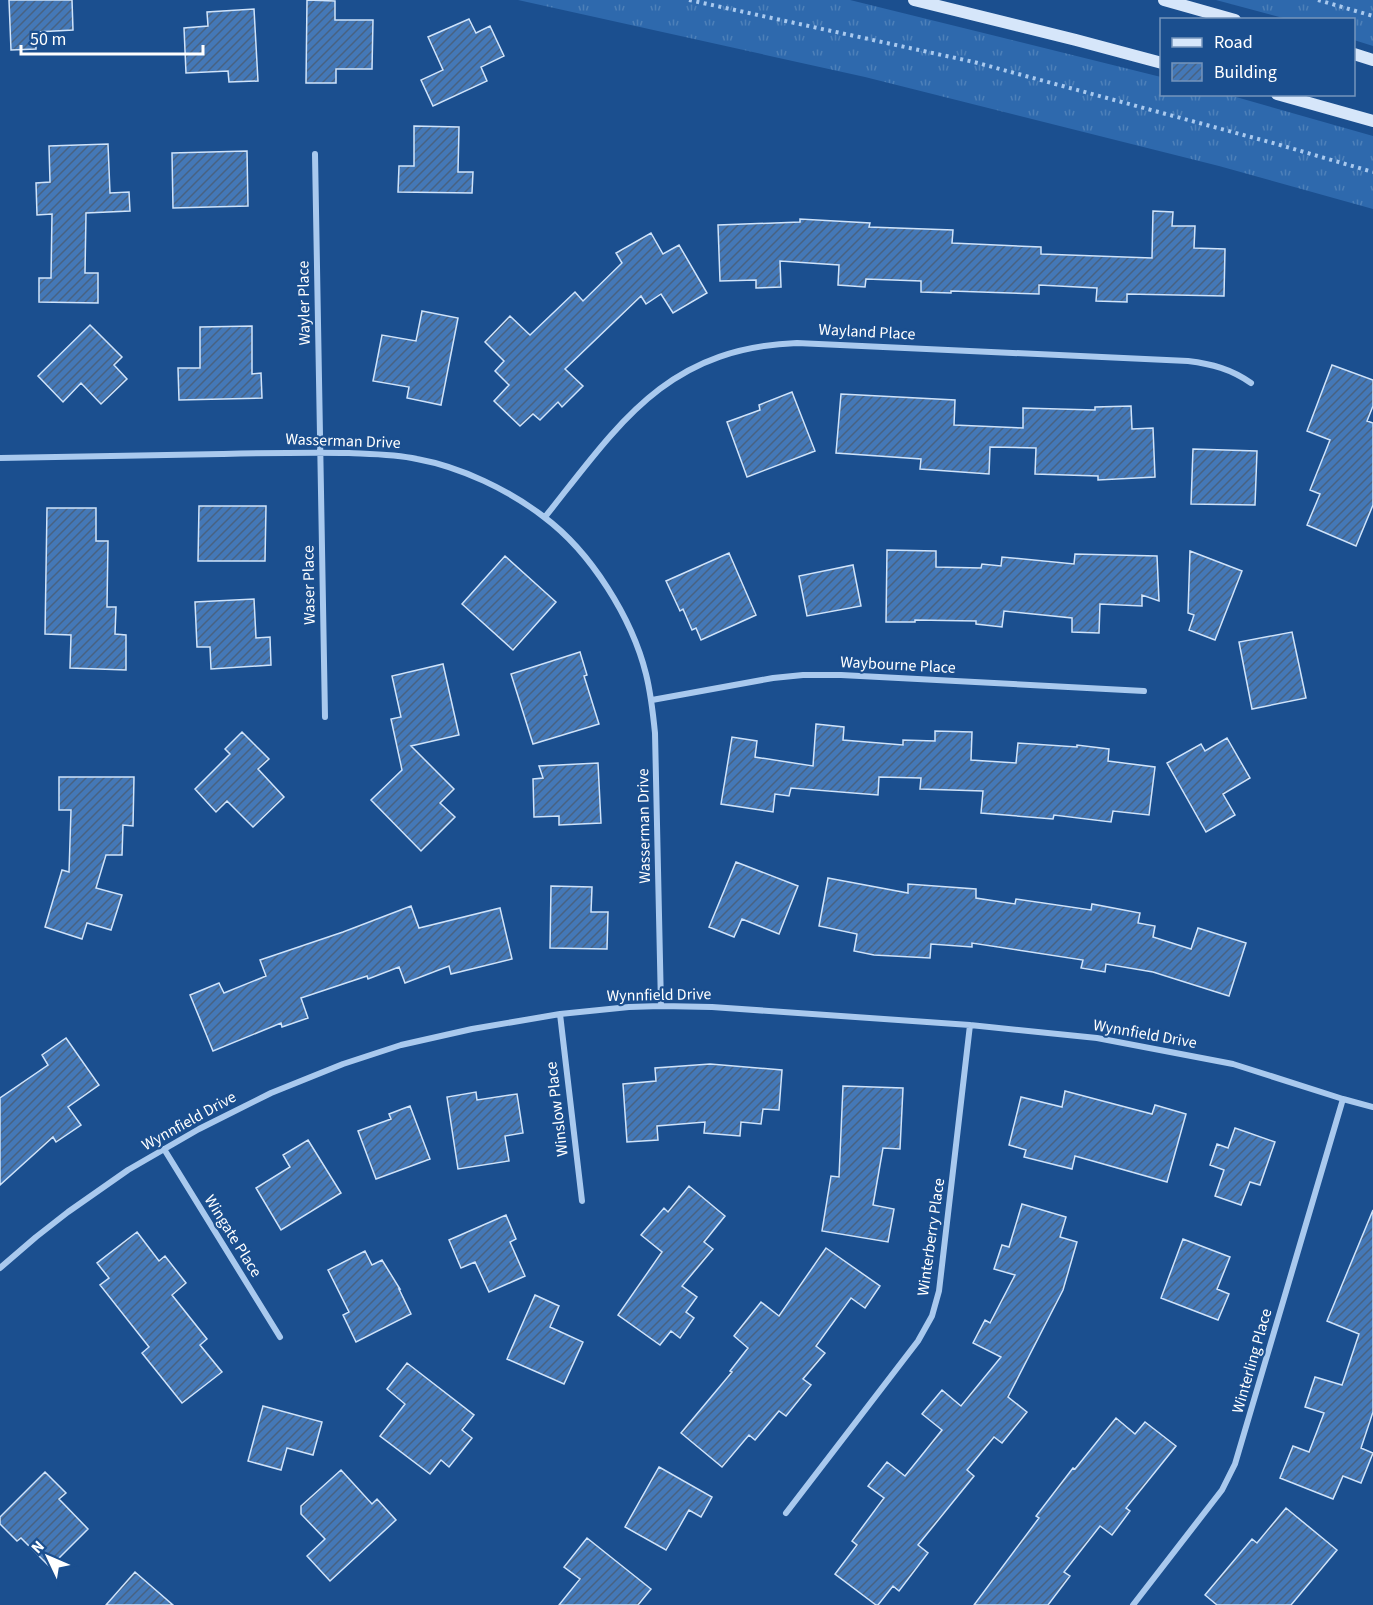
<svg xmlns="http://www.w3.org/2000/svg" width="1373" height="1605" font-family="'Source Sans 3',sans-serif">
<defs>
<pattern id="grass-tufts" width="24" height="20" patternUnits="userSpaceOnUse" patternTransform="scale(1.5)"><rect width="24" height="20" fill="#2e69ad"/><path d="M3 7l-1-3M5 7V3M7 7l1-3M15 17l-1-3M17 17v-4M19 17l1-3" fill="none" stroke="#4d80b9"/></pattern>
<pattern id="building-hatch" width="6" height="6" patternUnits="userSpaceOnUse" patternTransform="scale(1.5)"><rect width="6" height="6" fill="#4478b7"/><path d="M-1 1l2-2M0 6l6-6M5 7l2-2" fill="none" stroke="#486282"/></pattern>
</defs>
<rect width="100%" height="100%" fill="#1b4f8f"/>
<!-- grass -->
<path fill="url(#grass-tufts)" d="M 518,0 L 850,0 L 1161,77 L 1162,94 L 1229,95 L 1373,136 L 1373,209 L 1219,166 L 865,77 Z
M 1216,0 L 1373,0 L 1373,46 L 1354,40 L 1354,20 L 1287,19 Z"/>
<!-- building -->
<path fill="url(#building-hatch)" stroke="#cfe3fa" stroke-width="1.5" d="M 9,0 L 72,0 L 73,30 L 36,32 L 36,49 L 11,50 Z
M 307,0 L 335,1 L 335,20 L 373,20 L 372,69 L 336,69 L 336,83 L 306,83 Z
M 254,9 L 258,81 L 229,82 L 228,71 L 186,73 L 184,28 L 208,26 L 207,12 Z
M 469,19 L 476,33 L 490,26 L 504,56 L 481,67 L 487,81 L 433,106 L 421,80 L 443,70 L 428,37 Z
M 414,126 L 459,127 L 458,172 L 473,172 L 472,193 L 398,192 L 399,166 L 414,166 Z
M 108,144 L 110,193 L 129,192 L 130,211 L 86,213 L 85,273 L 98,273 L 98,303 L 39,302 L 39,278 L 51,278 L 52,214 L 37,215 L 36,183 L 50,182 L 49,146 Z
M 247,151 L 248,206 L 173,208 L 172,153 Z
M 1153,211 L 1173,212 L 1172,226 L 1195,226 L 1194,248 L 1225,249 L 1224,296 L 1127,294 L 1127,302 L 1096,301 L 1097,288 L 1039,285 L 1039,294 L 951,291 L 951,293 L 921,292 L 921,281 L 866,279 L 865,287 L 838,285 L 839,265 L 780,261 L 781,287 L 756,288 L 756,280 L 720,281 L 718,225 L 800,222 L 800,219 L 870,223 L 869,227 L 953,230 L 952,243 L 1041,247 L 1041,254 L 1152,258 Z
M 651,233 L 663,254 L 679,245 L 707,293 L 673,313 L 661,294 L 646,304 L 641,296 L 565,369 L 583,386 L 562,407 L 558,402 L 540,420 L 533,414 L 520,426 L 494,401 L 509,385 L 495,371 L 504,361 L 485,342 L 510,316 L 530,335 L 575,292 L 583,301 L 622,263 L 616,253 Z
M 422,311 L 458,318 L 441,405 L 407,398 L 409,387 L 373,381 L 382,335 L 416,341 Z
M 90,325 L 122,357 L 114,365 L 127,379 L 101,404 L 81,383 L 63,402 L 38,376 Z
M 252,326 L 252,374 L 261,373 L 262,398 L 179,400 L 178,368 L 200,368 L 200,327 Z
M 1332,365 L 1373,380 L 1373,406 L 1367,421 L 1373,423 L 1373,505 L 1356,546 L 1307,525 L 1320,494 L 1310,490 L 1330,440 L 1307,431 Z
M 792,392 L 815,451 L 747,477 L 727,422 L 760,410 L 759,405 Z
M 841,394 L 955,400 L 954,425 L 1023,428 L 1023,408 L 1095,410 L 1095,407 L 1131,406 L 1132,429 L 1153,428 L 1155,477 L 1098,480 L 1098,476 L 1035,474 L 1036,448 L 990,447 L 989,474 L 920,469 L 921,459 L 836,453 Z
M 1193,449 L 1257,451 L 1255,505 L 1191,504 Z
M 199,506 L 266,506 L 265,561 L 198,561 Z
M 47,508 L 96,508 L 96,541 L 108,541 L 107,607 L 116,607 L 115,634 L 126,635 L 126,670 L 70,668 L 71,635 L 45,634 Z
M 887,550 L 936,551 L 936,567 L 981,568 L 982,564 L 1001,566 L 1002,557 L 1074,564 L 1075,554 L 1157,556 L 1159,601 L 1142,595 L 1142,606 L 1100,604 L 1099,633 L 1072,632 L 1072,618 L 1004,611 L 1002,627 L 976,624 L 976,621 L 915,620 L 915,622 L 886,622 Z
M 1190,551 L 1242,571 L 1215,640 L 1189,630 L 1194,615 L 1188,613 Z
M 729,553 L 756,615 L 701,640 L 696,628 L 692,630 L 683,609 L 680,611 L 666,581 Z
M 505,556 L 556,602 L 513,650 L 462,604 Z
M 853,565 L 861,606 L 807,616 L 799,576 Z
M 254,599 L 256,638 L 270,637 L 271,665 L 211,669 L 210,647 L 197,647 L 195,602 Z
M 1292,632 L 1306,698 L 1252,709 L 1239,642 Z
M 580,652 L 587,675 L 584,676 L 599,724 L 533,744 L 511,674 Z
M 443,664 L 459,735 L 411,746 L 454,789 L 440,803 L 455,817 L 421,851 L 371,800 L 402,770 L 391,719 L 401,717 L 392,676 Z
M 816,724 L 844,727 L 843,740 L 903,745 L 903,740 L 935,741 L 935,731 L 972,732 L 971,760 L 1016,763 L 1018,743 L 1077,747 L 1077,745 L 1109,749 L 1108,761 L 1155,767 L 1149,815 L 1113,811 L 1111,822 L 1054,815 L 1053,819 L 981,813 L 983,791 L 920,789 L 921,778 L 879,777 L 878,795 L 791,788 L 789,796 L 775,794 L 773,812 L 721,804 L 732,737 L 757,741 L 755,757 L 813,766 Z
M 242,732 L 269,759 L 258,769 L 284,797 L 253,827 L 227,801 L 216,812 L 195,789 L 230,754 L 225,749 Z
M 1227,738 L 1250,778 L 1223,794 L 1235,815 L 1206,832 L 1167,763 L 1201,744 L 1205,751 Z
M 598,763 L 601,823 L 559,825 L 559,816 L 534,817 L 533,779 L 543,778 L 539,766 Z
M 59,777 L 134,777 L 133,826 L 123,825 L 122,855 L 106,855 L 96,888 L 122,895 L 111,930 L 87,923 L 82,939 L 45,927 L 62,870 L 69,872 L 71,810 L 59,810 Z
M 736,862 L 798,886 L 779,934 L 742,919 L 734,937 L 709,927 Z
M 828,878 L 908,893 L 908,884 L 976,889 L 976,898 L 1015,904 L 1016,899 L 1091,910 L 1092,904 L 1140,913 L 1138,923 L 1155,926 L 1153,937 L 1191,949 L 1198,928 L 1246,943 L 1229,996 L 1153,972 L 1106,964 L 1105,972 L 1081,968 L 1083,960 L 972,943 L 972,947 L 931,944 L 930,958 L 874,955 L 854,951 L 857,934 L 819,926 Z
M 551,886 L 592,887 L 591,912 L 608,912 L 607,949 L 550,948 Z
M 411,906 L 419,928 L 500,908 L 512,959 L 451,974 L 449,966 L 405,983 L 399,967 L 368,979 L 367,976 L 301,998 L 308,1018 L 282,1027 L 281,1023 L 213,1051 L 190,995 L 219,983 L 224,993 L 266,976 L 260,960 L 343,932 Z
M 66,1038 L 99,1085 L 68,1107 L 81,1125 L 56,1142 L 53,1137 L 0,1185 L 0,1098 L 48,1065 L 42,1055 Z
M 710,1064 L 782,1070 L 779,1110 L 763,1109 L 761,1124 L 741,1122 L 740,1136 L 704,1133 L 705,1122 L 657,1126 L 658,1140 L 627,1142 L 623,1084 L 656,1081 L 655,1068 Z
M 843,1086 L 903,1088 L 900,1149 L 883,1148 L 873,1205 L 894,1209 L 888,1242 L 822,1231 L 831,1176 L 839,1177 Z
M 1065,1091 L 1152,1114 L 1155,1105 L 1186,1114 L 1167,1182 L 1075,1156 L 1072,1169 L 1024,1157 L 1026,1150 L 1009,1145 L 1021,1097 L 1062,1107 Z
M 476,1092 L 477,1100 L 517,1094 L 523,1133 L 505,1136 L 509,1161 L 458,1169 L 447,1097 Z
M 410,1106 L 430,1159 L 376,1179 L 358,1131 L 391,1119 L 389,1114 Z
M 1235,1128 L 1275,1142 L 1260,1185 L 1250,1182 L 1241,1205 L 1215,1196 L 1224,1170 L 1210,1165 L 1217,1144 L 1228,1148 Z
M 308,1140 L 341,1193 L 281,1230 L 256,1188 L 290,1167 L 283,1155 Z
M 689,1186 L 725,1216 L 704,1242 L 713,1249 L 682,1286 L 697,1297 L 686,1312 L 694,1318 L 680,1338 L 671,1331 L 660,1345 L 618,1315 L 662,1252 L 641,1235 L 664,1208 L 668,1212 Z
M 1022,1204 L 1066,1217 L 1060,1237 L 1077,1242 L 1063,1290 L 1008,1397 L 1027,1412 L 1002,1443 L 994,1437 L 967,1470 L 974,1476 L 918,1545 L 928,1553 L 899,1591 L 893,1586 L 878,1605 L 876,1605 L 835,1574 L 857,1545 L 852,1541 L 884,1498 L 868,1486 L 887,1462 L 905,1476 L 942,1430 L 922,1414 L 942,1390 L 961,1406 L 1001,1357 L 973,1343 L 985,1320 L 990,1323 L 1015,1275 L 994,1269 L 1002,1245 L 1009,1247 Z
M 1373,1210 L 1373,1412 L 1361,1448 L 1373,1453 L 1361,1483 L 1343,1476 L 1333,1499 L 1280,1478 L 1293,1446 L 1309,1452 L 1324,1413 L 1305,1407 L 1315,1377 L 1342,1385 L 1359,1334 L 1327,1321 Z
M 506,1215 L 516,1239 L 510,1242 L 525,1276 L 489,1292 L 475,1262 L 461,1268 L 449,1240 Z
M 137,1232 L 159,1261 L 165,1256 L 186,1283 L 172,1295 L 207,1339 L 200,1345 L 222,1372 L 182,1403 L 142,1353 L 149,1347 L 100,1285 L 109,1278 L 97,1263 Z
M 1183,1239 L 1230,1257 L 1217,1289 L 1229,1294 L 1218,1320 L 1161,1298 Z
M 826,1248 L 880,1286 L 865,1308 L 851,1298 L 816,1346 L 825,1353 L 803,1379 L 811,1385 L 786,1416 L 779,1411 L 755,1440 L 749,1435 L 722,1467 L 681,1433 L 732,1372 L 730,1371 L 748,1348 L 734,1336 L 761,1302 L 779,1316 Z
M 365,1251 L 372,1265 L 382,1260 L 400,1289 L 399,1289 L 411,1314 L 356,1342 L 343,1315 L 349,1312 L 328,1270 Z
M 535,1295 L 559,1306 L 550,1327 L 583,1342 L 564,1384 L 507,1359 Z
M 407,1363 L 474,1415 L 462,1430 L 472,1438 L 449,1467 L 441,1460 L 430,1474 L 380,1436 L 405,1404 L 387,1389 Z
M 263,1406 L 322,1422 L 313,1455 L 287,1448 L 281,1470 L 248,1461 Z
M 1116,1418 L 1135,1434 L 1145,1422 L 1176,1446 L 1126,1508 L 1130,1511 L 1112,1535 L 1100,1526 L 1064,1572 L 1070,1576 L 1048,1605 L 974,1605 L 1039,1518 L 1036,1516 L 1073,1468 L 1075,1469 Z
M 659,1467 L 712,1497 L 701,1517 L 689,1510 L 666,1550 L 625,1527 Z
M 341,1470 L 372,1504 L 377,1499 L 396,1520 L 330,1581 L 307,1556 L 325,1539 L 301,1514 L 301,1506 Z
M 45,1472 L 66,1493 L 59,1499 L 88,1529 L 50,1567 L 21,1538 L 17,1541 L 0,1524 L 0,1517 Z
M 1286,1508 L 1337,1550 L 1291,1605 L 1217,1605 L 1205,1595 L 1252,1539 L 1257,1543 Z
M 587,1538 L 651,1589 L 638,1605 L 559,1605 L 580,1579 L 564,1567 Z
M 135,1572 L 173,1605 L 106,1605 Z"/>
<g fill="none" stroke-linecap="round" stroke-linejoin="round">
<!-- path -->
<path stroke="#a9c9ee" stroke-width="4" stroke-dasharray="3 4.5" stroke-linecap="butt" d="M 689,0 L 974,62 L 1273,143 L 1373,172
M 1318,0 L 1373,16"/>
<!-- minor -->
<path stroke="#a9c9ee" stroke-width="6" d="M 315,154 L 325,717
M 0,458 C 74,456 148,455 222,454 C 265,453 307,452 349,453 C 372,454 395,454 417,459 C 461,467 509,490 544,517 C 591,552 632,618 646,674 C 651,694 653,713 655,733 L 661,1006
M 545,517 C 619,424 666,348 797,343 L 1188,361 C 1212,364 1231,369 1251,383
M 652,700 L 773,678 L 803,675 L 841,675 L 1144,691
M 560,1014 L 582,1201
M 164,1149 L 280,1337
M 0,1268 L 36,1237 L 68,1212 L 128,1170 L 199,1129 L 271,1093 L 343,1064 L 401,1045 L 472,1029 L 560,1014 L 629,1007 L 661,1006 L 712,1007 L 970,1025 L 1097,1038 L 1233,1064 L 1343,1099 L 1373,1107
M 786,1513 L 918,1341 L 932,1316 L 939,1291 L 970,1025
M 1133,1605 L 1222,1490 L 1235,1464 L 1343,1099"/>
<!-- secondary -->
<path stroke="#d6e6fa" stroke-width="12" d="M 914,0 L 1076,40 L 1162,63
M 1164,0 L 1235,20
M 1354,54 L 1373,60
M 1277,94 L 1373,121"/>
</g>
<g text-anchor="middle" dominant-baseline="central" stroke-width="4.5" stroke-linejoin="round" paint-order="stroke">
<!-- street labels -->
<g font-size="16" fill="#fff" stroke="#1b4f8f">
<text transform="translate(304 303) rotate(-91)">Wayler Place</text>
<text transform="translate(867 332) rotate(3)">Wayland Place</text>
<text transform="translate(343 441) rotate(2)">Wasserman Drive</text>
<text transform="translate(309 585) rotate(-91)">Waser Place</text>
<text transform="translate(898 665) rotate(3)">Waybourne Place</text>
<text transform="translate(644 826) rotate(-91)">Wasserman Drive</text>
<text transform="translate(659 995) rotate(-1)">Wynnfield Drive</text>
<text transform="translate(1145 1034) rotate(10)">Wynnfield Drive</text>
<text transform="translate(557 1109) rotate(-97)">Winslow Place</text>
<text transform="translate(189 1121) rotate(-29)">Wynnfield Drive</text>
<text transform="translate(233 1236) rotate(58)">Wingate Place</text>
<text transform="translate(931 1237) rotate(-82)">Winterberry Place</text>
<text transform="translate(1252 1361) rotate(-74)">Winterling Place</text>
</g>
</g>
<!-- legend -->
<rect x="1160" y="18" width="195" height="78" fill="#1b4f8f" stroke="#7695bc" stroke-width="1.5"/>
<rect x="1172" y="38" width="30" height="9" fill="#d6e6fa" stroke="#7695bc" stroke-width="1.5"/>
<text x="1214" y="48" font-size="18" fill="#ffffff">Road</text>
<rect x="1172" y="63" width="30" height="18" fill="url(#building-hatch)" stroke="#7695bc" stroke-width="1.5"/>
<text x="1214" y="78" font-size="18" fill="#ffffff">Building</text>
<!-- north arrow -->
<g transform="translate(48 1557) rotate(314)" stroke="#1b4f8f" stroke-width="4.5" paint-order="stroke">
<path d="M0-4.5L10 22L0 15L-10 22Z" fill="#ffffff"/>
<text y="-9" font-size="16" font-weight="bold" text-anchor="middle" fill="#ffffff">N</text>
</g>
<!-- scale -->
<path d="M21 45v9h182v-9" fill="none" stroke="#ffffff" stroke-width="3"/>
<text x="30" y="45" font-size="18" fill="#ffffff" stroke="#1b4f8f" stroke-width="4.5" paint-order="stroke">50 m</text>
</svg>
